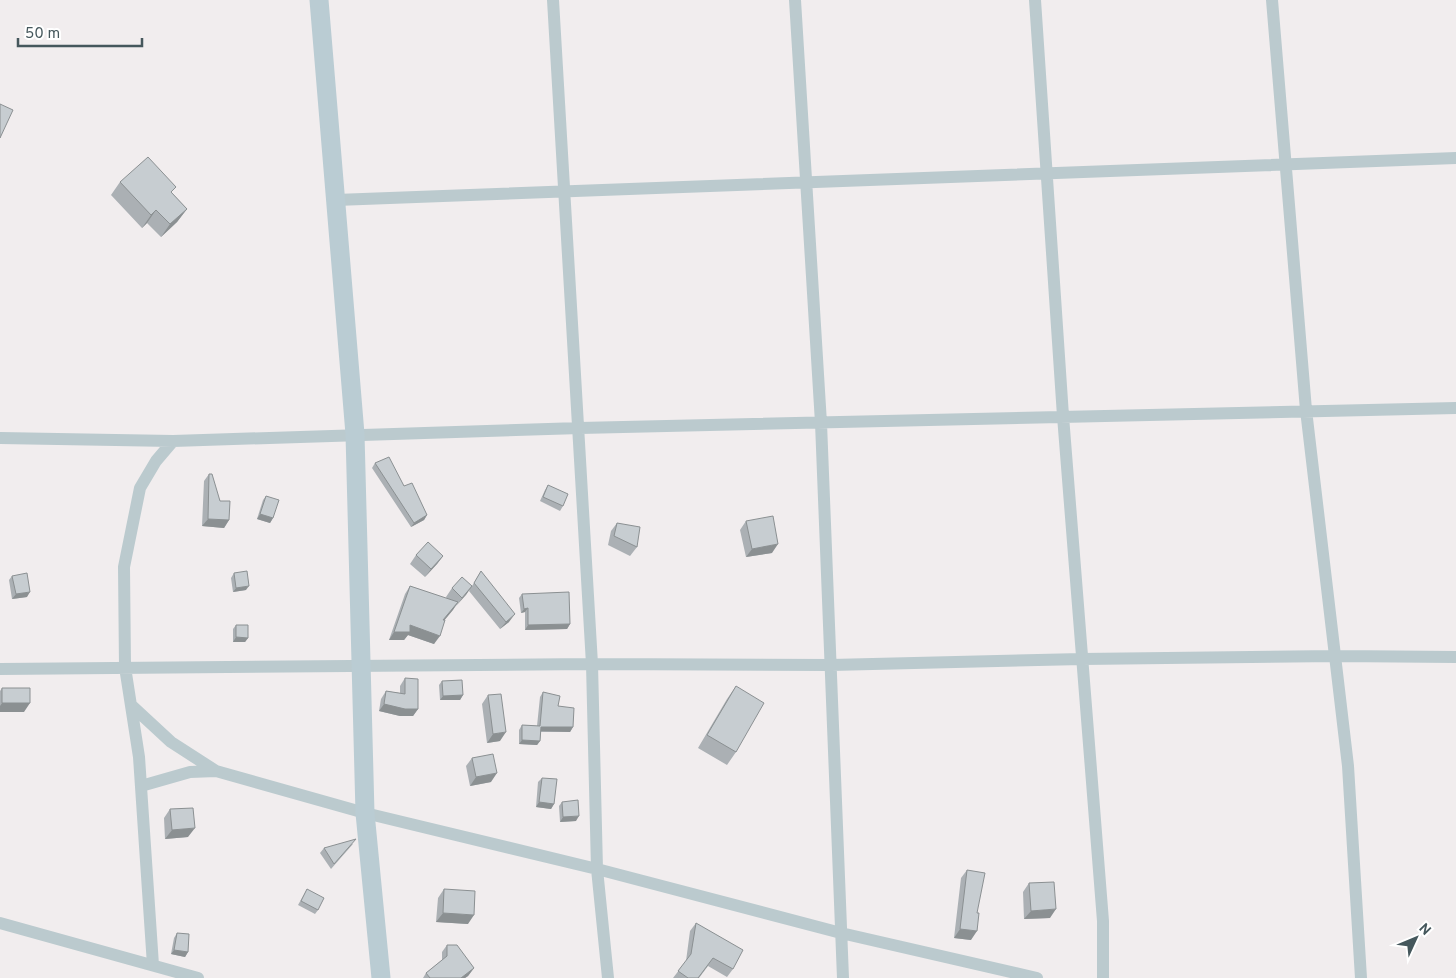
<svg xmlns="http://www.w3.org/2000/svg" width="1456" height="978" font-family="Overpass,sans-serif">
<rect width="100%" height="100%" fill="#f1edee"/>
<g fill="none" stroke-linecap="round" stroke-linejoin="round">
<!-- street -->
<path stroke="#bbcace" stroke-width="12" d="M 553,0 L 592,664 L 597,869 L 608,978
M 795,0 L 821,423 L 843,978
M 1035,0 L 1063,416 L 1103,921 L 1103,978
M 1272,0 L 1306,410 L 1348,766 L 1361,978
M 336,200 L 1456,158
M 0,438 L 173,441 L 580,428 L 1456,408
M 0,669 L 592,664 L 831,665 L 1082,659 L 1336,656 L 1456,657
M 131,705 L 171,742 L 216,771 L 365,813 L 597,869 L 841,933 L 1037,978
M 141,786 L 190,772 L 216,771
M 0,923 L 198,978
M 153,965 L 139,757 L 125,667 L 124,567 L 140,488 L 156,461 L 173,441"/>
<!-- secondary -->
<path stroke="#baccd3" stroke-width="19" d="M 319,0 L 355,434 L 365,813 L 381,978"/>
</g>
<!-- wall -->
<path fill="#abb0b4" d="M 120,182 L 172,193 L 187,209 L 177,222 L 161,237 L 147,223 L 142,228 L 111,195 Z
M 375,463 L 404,486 L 427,515 L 424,520 L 411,527 L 372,468 Z
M 209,474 L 220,501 L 229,520 L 224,528 L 202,526 L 204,481 Z
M 548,485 L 563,506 L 560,511 L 540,501 L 545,490 Z
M 266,496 L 273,518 L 270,523 L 257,519 L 263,500 Z
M 746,521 L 772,553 L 746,557 L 740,530 Z
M 617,523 L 637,547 L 630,556 L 608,545 L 611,531 Z
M 416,555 L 443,556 L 437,564 L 425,577 L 410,564 Z
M 481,571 L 509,622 L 500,629 L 469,591 L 470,589 L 444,620 L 434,644 L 408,635 L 404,640 L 389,640 L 405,594 L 410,586 L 447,599 L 446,597 L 452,588 L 472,586 Z
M 234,573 L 246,590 L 233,592 L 231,578 Z
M 12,576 L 27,597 L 12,599 L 9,580 Z
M 522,594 L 570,624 L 567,629 L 525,630 L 525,612 L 521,613 L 519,598 Z
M 236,625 L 248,638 L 245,642 L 233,642 L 233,629 Z
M 405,678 L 418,709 L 413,716 L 400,716 L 379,711 L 381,699 L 386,691 L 400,693 L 400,686 Z
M 442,681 L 463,695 L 460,700 L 440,700 L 439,685 Z
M 736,686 L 736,752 L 727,765 L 698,748 L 727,699 Z
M 2,688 L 24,712 L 0,712 L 0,691 Z
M 543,692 L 558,706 L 573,727 L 570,732 L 541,732 L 540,741 L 537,745 L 519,744 L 519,730 L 522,725 L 537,726 L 540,697 Z
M 488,695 L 500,741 L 487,743 L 482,704 Z
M 472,758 L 491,782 L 470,786 L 466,766 Z
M 542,778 L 554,804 L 551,809 L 536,807 L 538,782 Z
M 562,802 L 576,821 L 560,822 L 559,806 Z
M 170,809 L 188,837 L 165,839 L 164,818 Z
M 353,844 L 331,869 L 320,853 L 324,848 Z
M 967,870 L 971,940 L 954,938 L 961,878 Z
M 1029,883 L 1050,918 L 1024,919 L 1023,892 Z
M 307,889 L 318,910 L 315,914 L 298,905 Z
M 444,889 L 468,924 L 436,922 L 438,898 Z
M 696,923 L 733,969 L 727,977 L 708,966 L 699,978 L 673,978 L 686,961 L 690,931 Z
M 177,933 L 188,952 L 185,957 L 171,954 L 174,938 Z
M 447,945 L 474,968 L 468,976 L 465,978 L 423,978 L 426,973 L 442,960 L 442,952 Z"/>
<!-- shaded-wall -->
<path fill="#8b9092" d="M 187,209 L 177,222 L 161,237 L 170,224 Z
M 156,210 L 147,223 L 142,228 L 151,215 Z
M 260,514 L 273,518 L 270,523 L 257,519 Z
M 427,515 L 424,520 L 411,527 L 414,523 Z
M 208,519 L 229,520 L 224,528 L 202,526 Z
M 778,544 L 772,553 L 746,557 L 752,549 Z
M 443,556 L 437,564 L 425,577 L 431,569 Z
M 249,586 L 246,590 L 233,592 L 236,588 Z
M 472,586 L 466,595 L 456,606 L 462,598 Z
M 30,592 L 27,597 L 12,599 L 16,594 Z
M 458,602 L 453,610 L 438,628 L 443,620 Z
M 528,608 L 525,612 L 521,613 L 524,609 Z
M 515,614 L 509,622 L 500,629 L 506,622 Z
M 570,624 L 567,629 L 525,630 L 528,625 Z
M 410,625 L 440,636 L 434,644 L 408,635 L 404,640 L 389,640 L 394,632 Z
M 236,637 L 248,638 L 245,642 L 233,642 Z
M 463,695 L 460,700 L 440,700 L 443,696 Z
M 2,703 L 30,703 L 24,712 L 0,712 L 0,706 Z
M 384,704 L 418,709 L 413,716 L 400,716 L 379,711 Z
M 541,727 L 573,727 L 570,732 L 538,731 Z
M 506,732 L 500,741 L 487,743 L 493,734 Z
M 522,740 L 540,741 L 537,745 L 519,744 Z
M 497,773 L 491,782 L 470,786 L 476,777 Z
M 539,802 L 554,804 L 551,809 L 536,807 Z
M 579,816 L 576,821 L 560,822 L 563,817 Z
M 195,828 L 188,837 L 165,839 L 172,830 Z
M 1056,909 L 1050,918 L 1024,919 L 1031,911 Z
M 443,913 L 474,915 L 468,924 L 436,922 Z
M 960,929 L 977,931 L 971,940 L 954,938 Z
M 174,950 L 188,952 L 185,957 L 171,954 Z
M 474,968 L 468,976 L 465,978 L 461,978 Z"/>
<!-- building -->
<path fill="#c7cdd1" stroke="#8b9092" d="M 0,104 L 13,110 L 0,138 Z
M 148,157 L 176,187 L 171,192 L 187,209 L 170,224 L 156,210 L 151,215 L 120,182 Z
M 389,457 L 404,486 L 412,483 L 427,515 L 414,523 L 375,463 Z
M 209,474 L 212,474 L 220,501 L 230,501 L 229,520 L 208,519 Z
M 548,485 L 568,494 L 563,506 L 543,497 Z
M 266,496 L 279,500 L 273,518 L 260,514 Z
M 773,516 L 778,544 L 752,549 L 746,521 Z
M 617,523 L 640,527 L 637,547 L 614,536 Z
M 428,542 L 443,556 L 431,569 L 416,555 Z
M 247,571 L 249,586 L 236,588 L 234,573 Z
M 481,571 L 515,614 L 506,622 L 474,583 Z
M 27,573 L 30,592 L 16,594 L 12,576 Z
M 462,577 L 472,586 L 462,598 L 452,588 Z
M 410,586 L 458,602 L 443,620 L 445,620 L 440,636 L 410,625 L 410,632 L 394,632 Z
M 569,592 L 570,624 L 528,625 L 528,608 L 524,609 L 522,594 Z
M 236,625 L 248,625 L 248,638 L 236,637 Z
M 405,678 L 418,679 L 418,709 L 405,709 L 384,704 L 386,691 L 405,694 Z
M 462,680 L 463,695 L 443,696 L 442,681 Z
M 736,686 L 764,703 L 736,752 L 707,735 Z
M 2,688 L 30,688 L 30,703 L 2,703 Z
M 543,692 L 560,696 L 558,706 L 574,708 L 573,727 L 541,727 L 540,741 L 522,740 L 522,725 L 540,726 Z
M 501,694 L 506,732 L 493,734 L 488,695 Z
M 493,754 L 497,773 L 476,777 L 472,758 Z
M 542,778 L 557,779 L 554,804 L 539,802 Z
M 578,800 L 579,816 L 563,817 L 562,802 Z
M 193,808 L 195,828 L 172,830 L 170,809 Z
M 356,839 L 334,864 L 324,848 Z
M 967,870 L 985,873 L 977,913 L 979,913 L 977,931 L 960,929 Z
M 1054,882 L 1056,909 L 1031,911 L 1029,883 Z
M 307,889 L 324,898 L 318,910 L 301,901 Z
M 444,889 L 475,891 L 474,915 L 443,913 Z
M 696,923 L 743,950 L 733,969 L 713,958 L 698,978 L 688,978 L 678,971 L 691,954 Z
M 177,933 L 189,934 L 188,952 L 174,950 Z
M 447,945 L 457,945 L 474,968 L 461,978 L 430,978 L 426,973 L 447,956 Z"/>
<!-- north arrow -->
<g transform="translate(1416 938) rotate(46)" stroke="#ffffff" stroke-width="4" paint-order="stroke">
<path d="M0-4L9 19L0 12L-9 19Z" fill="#45575c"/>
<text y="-8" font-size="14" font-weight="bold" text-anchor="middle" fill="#45575c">N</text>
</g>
<!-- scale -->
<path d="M18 38v8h124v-8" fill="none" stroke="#45575c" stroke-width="2.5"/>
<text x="25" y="38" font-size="15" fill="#45575c" stroke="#ffffff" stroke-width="4" paint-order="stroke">50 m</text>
</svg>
